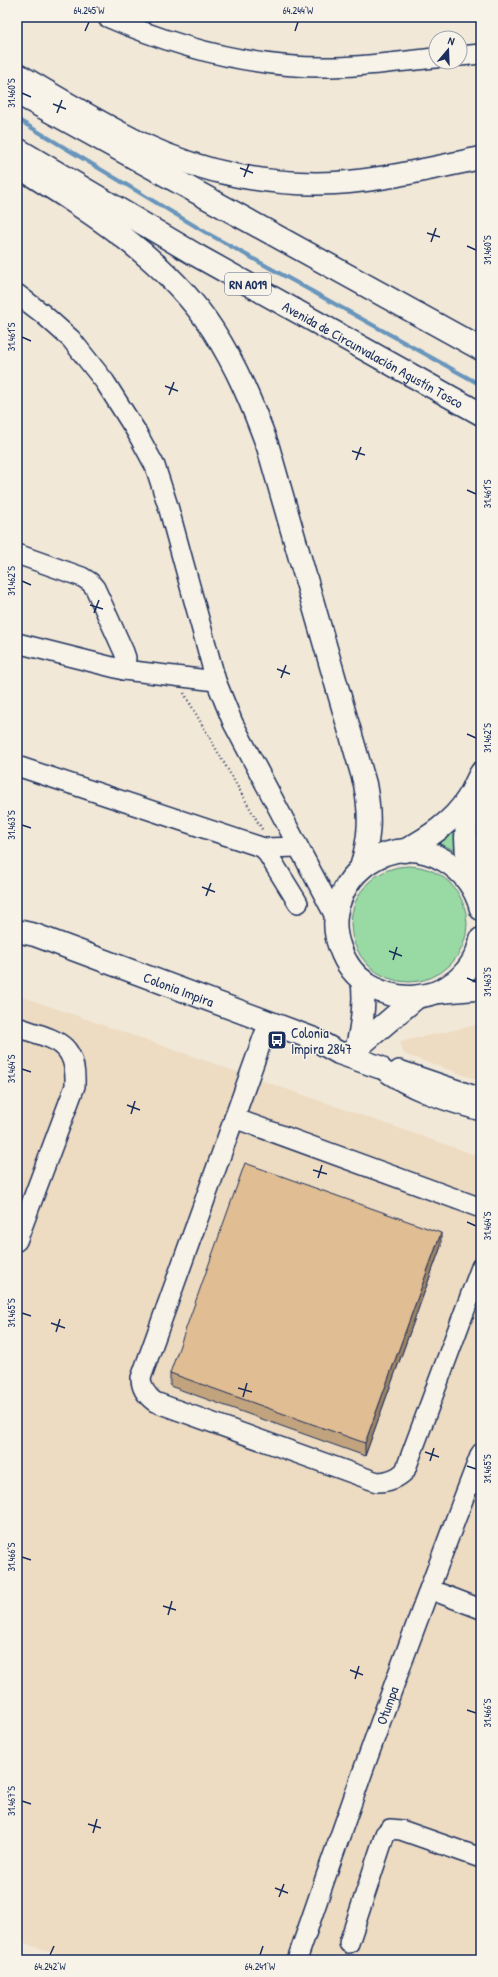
<svg xmlns="http://www.w3.org/2000/svg" width="498" height="1977" font-family="'Patrick Hand',sans-serif">
<rect width="100%" height="100%" fill="#f2e8d7"/>
<filter id="ink" filterUnits="userSpaceOnUse"><feTurbulence type="fractalNoise" baseFrequency=".025" numOctaves="2"/><feDisplacementMap in="SourceGraphic" scale="8" xChannelSelector="R" yChannelSelector="G"/><feConvolveMatrix kernelMatrix="1 2 1 2 8 2 1 2 1" color-interpolation-filters="sRGB"/></filter>
<g filter="url(#ink)">
<!-- built -->
<path fill="#eddbc2" d="M 17,995 L 481,1157 L 481,1960 L 71,1960 L 17,1940 Z
M 481,1024 L 481,1081 L 404,1054 L 400,1042 Z"/>
<!-- green -->
<path fill="#99daa4" stroke="#5a8481" d="M 459,819 L 461,853 L 436,842 Z
M351 924a58 58 0 1 1 116 0a58 58 0 1 1-116 0Z"/>
<g fill="none" stroke-linecap="round" stroke-linejoin="round">
<!-- stream -->
<path stroke="#6795bc" stroke-width="4" d="M 17,119 L 205,232 L 481,385"/>
<defs>
<g id="minor">
<path d="M 107,17 C 178,48 252,68 330,67 C 365,67 401,61 436,58"/>
<path d="M 460,56 L 481,54"/>
<path d="M 17,294 L 43,314 L 71,339 L 105,382 L 136,431 L 155,466 L 168,506 L 216,681 L 233,723 L 336,918"/>
<path d="M 17,554 L 82,577 L 90,582 L 95,588 L 124,652 L 126,658 L 124,670"/>
<path d="M 17,643 L 124,670 L 216,681"/>
<path d="M 17,766 L 264,848 L 298,847"/>
<path d="M 264,848 L 298,903"/>
<path d="M 434,994 L 481,990"/>
<path d="M 17,1027 C 54,1040 77,1040 75,1086 L 17,1241"/>
<path d="M 264,1035 L 141,1378 C 141,1389 147,1396 155,1402 L 377,1482 C 388,1482 397,1479 405,1471 L 481,1267"/>
<path d="M 379,1067 C 412,1091 442,1100 481,1111"/>
<path d="M 399,1070 L 481,1098"/>
<path d="M 234,1118 L 481,1208"/>
<path d="M 429,1589 L 481,1609"/>
<path d="M 349,1943 L 385,1834 L 390,1829 L 401,1830 L 481,1858"/>
<path id="s1" d="M 297,1960 C 355,1790 416,1621 481,1453"/>
</g>
<g id="major">
<path d="M 468,799 L 466,838 L 468,880"/>
<path d="M 404,851 C 428,838 453,822 468,798 C 473,791 476,781 481,773"/>
<path d="M 481,909 C 470,867 427,840 385,854 C 364,862 347,879 340,900 C 334,915 334,932 340,948 C 364,1017 466,1012 481,939"/>
<path id="s2" d="M 17,931 L 35,935 L 314,1039 L 339,1053 L 379,1067"/>
<path d="M 358,1047 L 417,997"/>
<path d="M 353,1057 C 361,1039 366,1000 362,980"/>
</g>
<g id="highway">
<path d="M 17,74 C 59,99 100,124 144,145 C 203,173 270,186 335,183 C 384,180 433,168 481,158"/>
<path d="M 17,93 L 481,349"/>
<path id="s3" d="M 17,149 L 196,255 L 481,414"/>
<path d="M 17,166 C 88,210 167,259 213,330 C 237,367 253,406 268,447 L 365,784 C 371,816 370,837 361,868"/>
</g>
</defs>
<!-- minor casing -->
<use href="#minor" stroke="#1b2f5e" stroke-width="22"/>
<!-- major casing -->
<use href="#major" stroke="#1b2f5e" stroke-width="25"/>
<!-- highway casing -->
<use href="#highway" stroke="#1b2f5e" stroke-width="25"/>
<!-- path -->
<path stroke="#1b2f5e" stroke-width="2.5" stroke-dasharray="1 3" stroke-linecap="butt" d="M 184,693 L 263,831"/>
<!-- minor -->
<use href="#minor" stroke="#f7f3e8" stroke-width="19"/>
<!-- major -->
<use href="#major" stroke="#f7f3e8" stroke-width="22"/>
<!-- highway -->
<use href="#highway" stroke="#f7f3e8" stroke-width="22"/>
</g>
<!-- wall -->
<path fill="#c1a37e" stroke="#1b2f5e" d="M 441,1246 L 365,1456 L 170,1386 L 170,1373 Z"/>
<!-- shaded-wall -->
<path fill="#9d8466" stroke="#1b2f5e" d="M 441,1233 L 441,1246 L 365,1456 L 365,1443 Z"/>
<!-- building -->
<path fill="#e0bd92" stroke="#1b2f5e" d="M 245,1163 L 441,1233 L 365,1443 L 170,1373 Z"/>
</g>
<!-- ticks -->
<path fill="none" stroke="#1b2f5e" stroke-width="1.5" d="M 85,31 L 89,22M 295,31 L 298,22M 22,93 L 31,97M 53,104 L 66,109M 57,113 L 62,100M 240,168 L 253,173M 244,177 L 249,164M 427,233 L 440,237M 431,242 L 436,228M 467,246 L 476,250M 22,337 L 31,341M 165,386 L 178,391M 169,395 L 174,382M 352,451 L 365,455M 356,460 L 361,447M 467,490 L 476,494M 22,581 L 31,585M 90,605 L 103,609M 94,613 L 99,600M 277,669 L 290,674M 281,678 L 286,665M 467,734 L 476,738M 22,825 L 31,828M 202,887 L 215,892M 206,896 L 211,883M 389,951 L 402,956M 393,960 L 397,947M 467,978 L 476,982M 22,1069 L 31,1072M 127,1105 L 140,1110M 131,1114 L 135,1101M 313,1170 L 327,1174M 318,1178 L 322,1165M 467,1222 L 476,1226M 22,1313 L 31,1316M 51,1323 L 65,1328M 56,1332 L 60,1319M 238,1388 L 252,1392M 243,1397 L 247,1383M 425,1452 L 439,1457M 430,1461 L 434,1448M 467,1466 L 476,1469M 22,1557 L 31,1560M 163,1606 L 176,1610M 168,1615 L 172,1601M 350,1670 L 363,1675M 355,1679 L 359,1666M 467,1710 L 476,1713M 22,1801 L 31,1804M 88,1824 L 101,1828M 93,1833 L 97,1819M 275,1888 L 288,1893M 279,1897 L 284,1884M 50,1955 L 54,1946M 260,1955 L 263,1946"/>
<!-- icons -->
<defs>
<symbol id="bus-square" viewBox="-11 -11 22 22"><rect x="-9" y="-9" width="18" height="18" rx="4" fill="#1b2f5e" stroke="#f7f3e8"/><path d="M-5-6H5V4H4V6H2V4H-2V6H-4V4H-5ZM-3.5-4V0h7V-4ZM-3.5 1.2v1.5H-2V1.2ZM2 1.2v1.5H3.5V1.2Z" fill="#fff"/></symbol>
</defs>
<g fill-rule="evenodd">
<use href="#bus-square" x="266" y="1029" width="22" height="22"/>
</g>
<g text-anchor="middle" dominant-baseline="central" stroke-width="3" stroke-linejoin="round" paint-order="stroke">
<!-- shield labels -->
<rect fill="#f7f3e8" stroke="#5d6a87" stroke-width="1" x="225" y="273" width="46" height="22" rx="3"/>
<g font-size="13" font-weight="bold" fill="#1b2f5e">
<text x="248" y="284">RN A019</text>
</g>
<!-- street labels -->
<g font-size="14" fill="#1b2f5e" stroke="#f7f3e8">
<text stroke="none"><textPath href="#s3" startOffset="411">Avenida de Circunvalación Agustín Tosco</textPath></text>
<text stroke="none"><textPath href="#s2" startOffset="172">Colonia Impira</textPath></text>
<text stroke="none"><textPath href="#s1" startOffset="270">Otumpa</textPath></text>
</g>
<!-- poi labels -->
<g font-size="14" fill="#1b2f5e" stroke="#f7f3e8" text-anchor="start">
<text x="291" y="1032">Colonia<tspan x="291" dy="16">Impira 2847</tspan></text>
</g>
</g>
<!-- margin -->
<rect width="498" height="1977" fill="none" stroke="#f7f3e8" stroke-width="44"/>
<!-- north arrow -->
<g transform="translate(448 50) rotate(19)"><circle r="19" fill="#f7f3e8" stroke="#9fa5b1"/>
<path d="M0-3L7 15L0 10L-7 15Z" fill="#1b2f5e"/>
<text y="-6" font-size="11" font-weight="bold" text-anchor="middle" fill="#1b2f5e">N</text>
</g>
<rect x="22" y="22" width="454" height="1933" fill="none" stroke="#1b2f5e" stroke-width="1.5"/>
<g font-size="10" text-anchor="middle" fill="#1b2f5e">
<text x="89" y="14">64.245°W</text>
<text x="298" y="14">64.244°W</text>
<text transform="translate(11 93) rotate(-90)" y="4">31.460°S</text>
<text transform="translate(487 250) rotate(-90)" y="4">31.460°S</text>
<text transform="translate(11 337) rotate(-90)" y="4">31.461°S</text>
<text transform="translate(487 494) rotate(-90)" y="4">31.461°S</text>
<text transform="translate(11 581) rotate(-90)" y="4">31.462°S</text>
<text transform="translate(487 738) rotate(-90)" y="4">31.462°S</text>
<text transform="translate(11 825) rotate(-90)" y="4">31.463°S</text>
<text transform="translate(487 982) rotate(-90)" y="4">31.463°S</text>
<text transform="translate(11 1069) rotate(-90)" y="4">31.464°S</text>
<text transform="translate(487 1226) rotate(-90)" y="4">31.464°S</text>
<text transform="translate(11 1313) rotate(-90)" y="4">31.465°S</text>
<text transform="translate(487 1469) rotate(-90)" y="4">31.465°S</text>
<text transform="translate(11 1557) rotate(-90)" y="4">31.466°S</text>
<text transform="translate(487 1713) rotate(-90)" y="4">31.466°S</text>
<text transform="translate(11 1801) rotate(-90)" y="4">31.467°S</text>
<text x="50" y="1970">64.242°W</text>
<text x="260" y="1970">64.241°W</text>
</g>
</svg>
